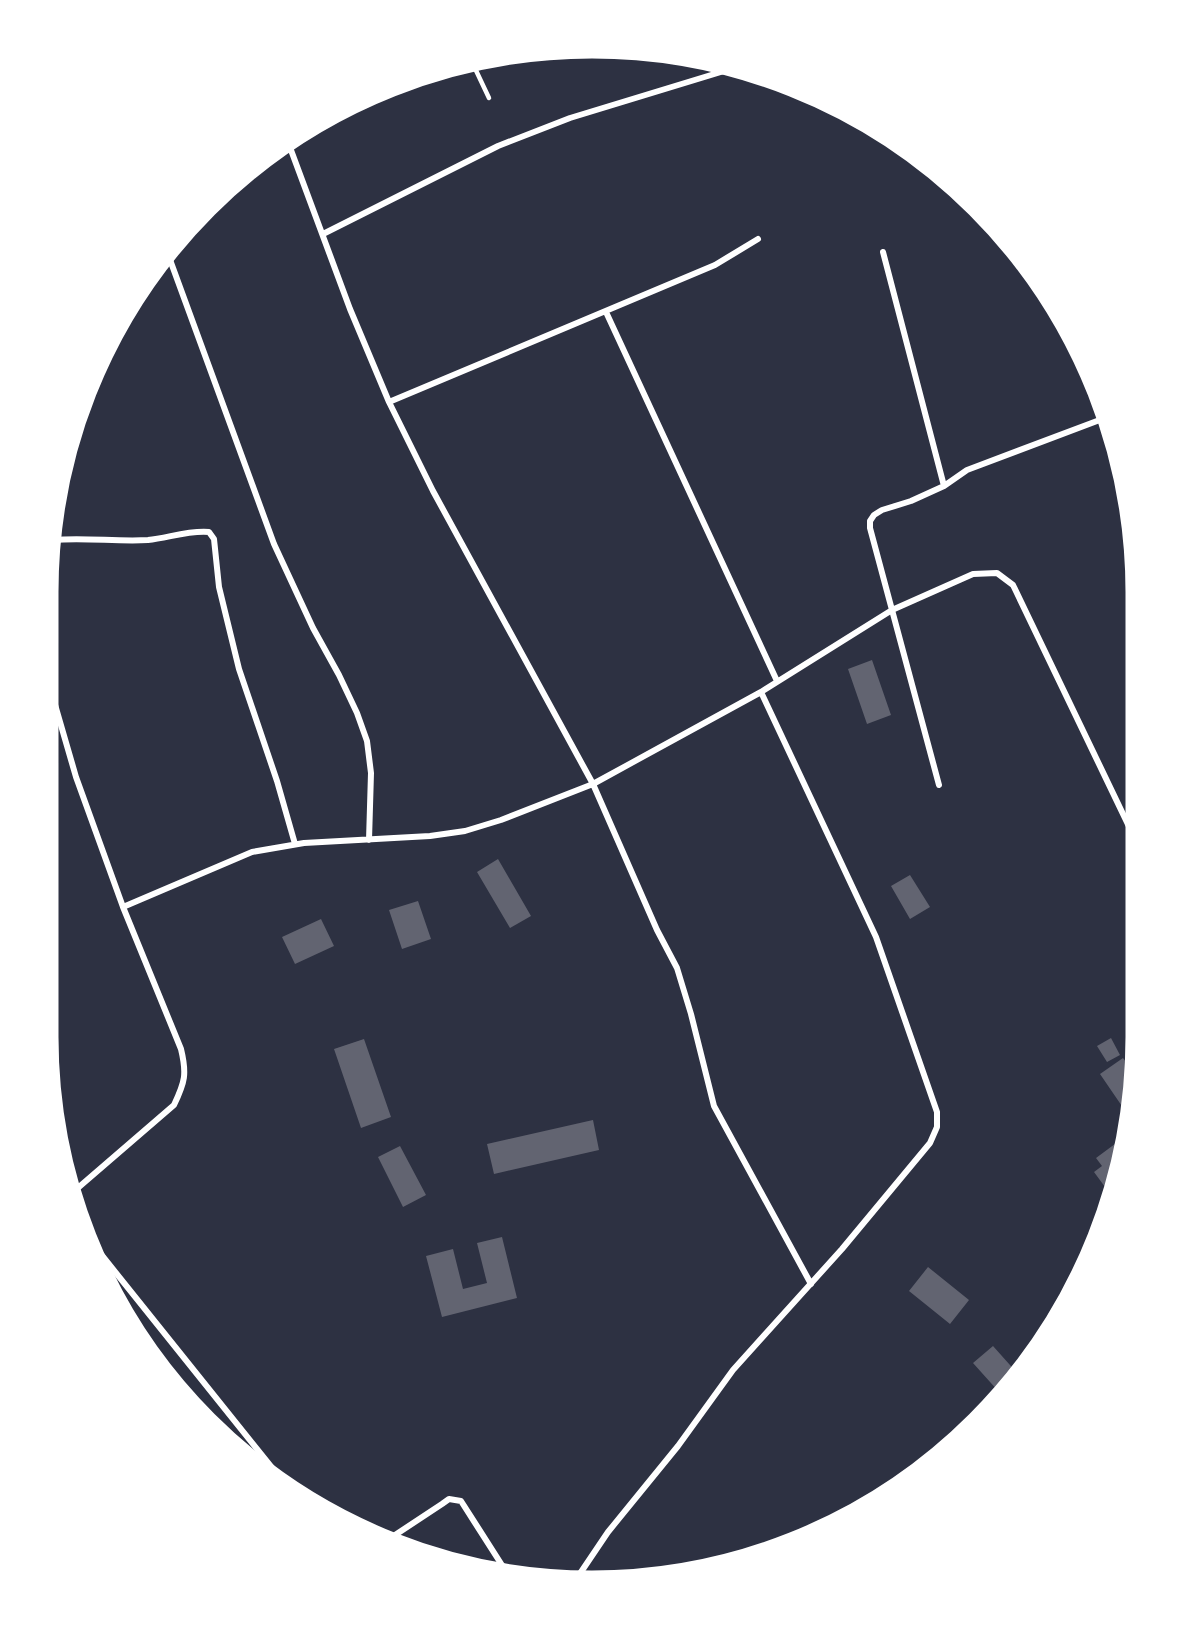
<svg xmlns="http://www.w3.org/2000/svg" width="1184" height="1629" font-family="'DejaVu Sans',sans-serif">
<rect width="100%" height="100%" fill="#2d3142"/>
<!-- building -->
<path fill="#626471" d="M 872,660 L 891,715 L 867,724 L 848,669 Z
M 498,859 L 531,916 L 510,928 L 477,872 Z
M 910,875 L 930,907 L 910,919 L 891,886 Z
M 418,901 L 431,939 L 402,949 L 389,910 Z
M 321,919 L 334,946 L 295,964 L 282,937 Z
M 1111,1038 L 1120,1055 L 1107,1062 L 1097,1046 Z
M 364,1039 L 391,1117 L 361,1128 L 334,1049 Z
M 1123,1058 L 1136,1076 L 1128,1115 L 1100,1074 Z
M 593,1120 L 599,1150 L 494,1174 L 487,1144 Z
M 1123,1138 L 1114,1185 L 1111,1182 L 1105,1187 L 1094,1172 L 1102,1166 L 1096,1158 Z
M 400,1146 L 426,1195 L 403,1207 L 378,1157 Z
M 502,1237 L 517,1298 L 442,1317 L 426,1256 L 453,1249 L 463,1289 L 487,1283 L 477,1243 Z
M 928,1267 L 969,1300 L 950,1324 L 909,1291 Z
M 993,1346 L 1018,1374 L 999,1392 L 973,1363 Z"/>
<g fill="none" stroke-linecap="round" stroke-linejoin="round">
<!-- service -->
<path stroke="#fff" stroke-width="4.5" d="M 472,62 L 489,98"/>
<!-- minor -->
<path stroke="#fff" stroke-width="6" d="M 288,142 L 350,309 L 389,402 L 433,491 L 593,784 L 657,930 L 677,968 L 691,1014 L 714,1106 L 811,1284
M 323,234 L 498,146 L 570,118 L 734,68
M 883,252 L 944,486
M 169,257 L 274,544 L 313,628 L 339,675 L 357,713 L 367,741 L 371,773 L 369,840
M 606,312 L 777,681
M 389,402 L 715,265 L 758,239
M 53,540 C 85,537 117,542 148,540 C 168,538 189,530 209,532 L 214,539 L 219,587 L 239,669 L 277,781 L 295,844
M 47,677 L 76,777 L 123,907 L 181,1049 C 187,1074 185,1082 174,1105 L 72,1193
M 939,785 L 870,528 L 870,521 L 874,515 L 882,510 L 911,501 L 944,486 L 967,470 L 1105,418
M 123,907 L 252,852 L 304,843 L 430,836 L 465,831 L 501,820 L 593,784 L 761,692 L 892,610 L 973,574 L 997,573 L 1013,585 L 1135,839
M 96,1248 L 281,1479
M 389,1539 L 442,1504 L 449,1499 L 461,1501 L 507,1573
M 791,1544 L 795,1537
M 579,1575 L 608,1532 L 678,1446 L 733,1370 L 842,1249 L 930,1143 L 937,1127 L 937,1112 L 876,937 L 761,692"/>
</g>
<!-- crop -->
<path d="M0 0H1184V1629H0ZM592 57H592A535 535 0 0 1 1127 592V1037A535 535 0 0 1 592 1572H592A535 535 0 0 1 57 1037V592A535 535 0 0 1 592 57Z" fill="#fff" fill-rule="evenodd"/>
<path fill="none" stroke="#fff" stroke-width="3" d="M592 57H592A535 535 0 0 1 1127 592V1037A535 535 0 0 1 592 1572H592A535 535 0 0 1 57 1037V592A535 535 0 0 1 592 57Z"/>
</svg>
